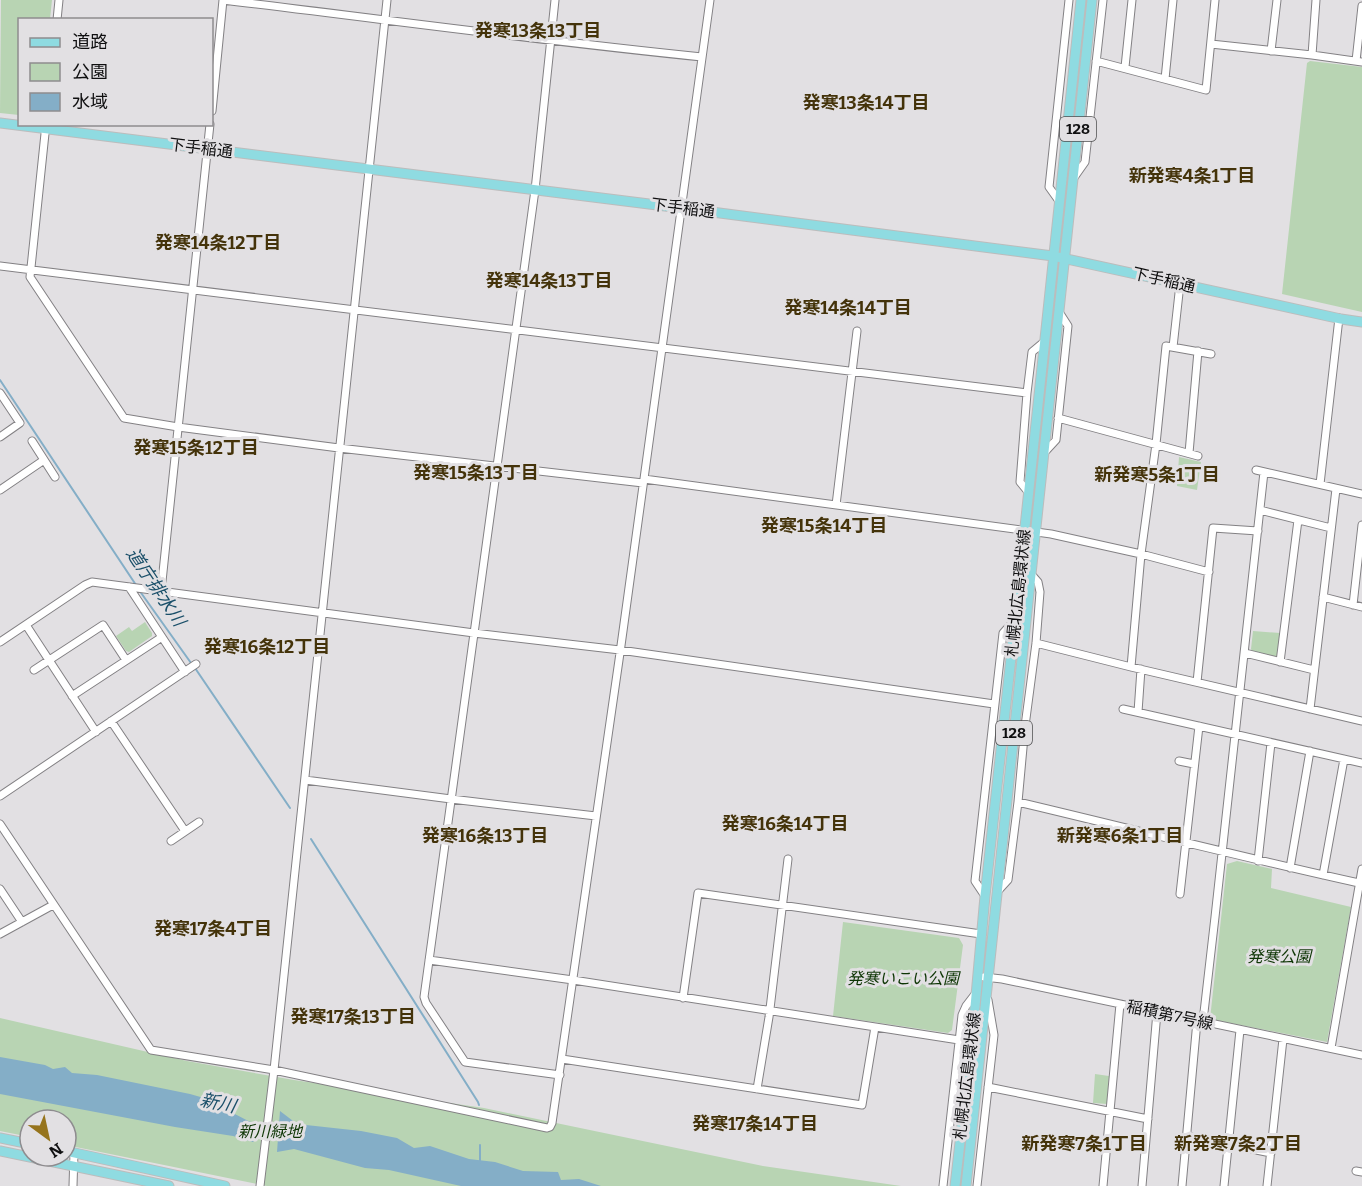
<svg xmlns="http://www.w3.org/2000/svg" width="1362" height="1186" font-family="Bitter,'Noto Sans JP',serif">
<rect width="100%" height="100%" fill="#e2e0e3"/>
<!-- green -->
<path fill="#b8d4b3" d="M 1,0 L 52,0 L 50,19 L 20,20 L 19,115 L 0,113 Z
M 1310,61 L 1362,67 L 1362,312 L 1282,294 L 1307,63 Z
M 1179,457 L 1201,462 L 1197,490 L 1177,486 Z
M 145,622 L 152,633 L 152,636 L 129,652 L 126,651 L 116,636 L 129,627 L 132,631 Z
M 1253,631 L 1280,633 L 1279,656 L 1276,657 L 1252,652 L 1251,649 Z
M 1237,861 L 1272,869 L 1271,888 L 1351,907 L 1327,1042 L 1210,1019 L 1227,864 Z
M 843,922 L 959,938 L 963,945 L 952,1030 L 948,1033 L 833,1016 Z
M 0,1018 L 187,1061 L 294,1080 L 484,1108 L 763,1166 L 901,1186 L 267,1186 L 66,1145 L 66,1120 L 30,1120 L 30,1137 L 0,1131 Z
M 1095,1074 L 1109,1076 L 1107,1104 L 1093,1103 Z"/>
<!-- water -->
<path fill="#84aec7" d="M 0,1057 L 45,1065 L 53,1069 L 65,1067 L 72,1073 L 97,1075 L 190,1094 L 218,1102 L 231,1112 L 258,1126 L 256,1139 L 253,1142 L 233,1136 L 175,1127 L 0,1094 Z
M 280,1111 L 297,1124 L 361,1131 L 397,1138 L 414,1148 L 430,1146 L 469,1159 L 495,1162 L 523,1171 L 558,1172 L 561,1180 L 579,1179 L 601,1186 L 461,1186 L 389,1170 L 365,1168 L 294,1149 L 277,1152 Z"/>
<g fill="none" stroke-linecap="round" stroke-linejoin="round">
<!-- stream -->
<path stroke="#84aec7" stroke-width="2" d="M 0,380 L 136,585
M 139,590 L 191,663
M 195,668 L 290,808
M 311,839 L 478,1102 L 479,1105
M 480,1145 L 480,1163"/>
<!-- river -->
<path stroke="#84aec7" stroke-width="12" d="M 241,1126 L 295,1137"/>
<defs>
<path id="minor" d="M 223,0 C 383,19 542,41 702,57
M 555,0 L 535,190 L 424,997 L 426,1003 L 465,1062 L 560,1075
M 57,20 L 59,0
M 1211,44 L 1312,55 L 1362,62
M 1271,51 L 1277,0
M 1312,55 L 1316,0
M 1096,61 L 1206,90 L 1215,0
M 1356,61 L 1362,6
M 1125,67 L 1132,0
M 1165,79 L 1173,0
M 212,111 L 223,0
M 46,124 L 30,277 L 124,418 L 178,427 L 339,448 L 643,483
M 1073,179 L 1085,162 L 1103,0
M 1059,201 L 1049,187 L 1069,0
M 0,266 L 1027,393
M 1173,347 L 1180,284
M 0,393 L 20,423 L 0,437
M 1058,418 L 1198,456
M 32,441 L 55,477
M 1044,453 L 1056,440 L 1068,326 L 1059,312
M 1189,453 L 1198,351
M 1256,470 L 1362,494
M 644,479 L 1051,534 L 1141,554 L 1209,572
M 1320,484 L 1339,318
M 0,490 L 44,460
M 1029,493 L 1020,482 L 1027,393 L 1032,352 L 1044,342
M 836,505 L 857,331
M 1260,510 L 1331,528
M 129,587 L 185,672
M 161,591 L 210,124
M 1323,597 L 1362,607
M 1353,605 L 1362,525
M 26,625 L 96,732
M 0,642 L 85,585 L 92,582 L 474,633 L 620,650 L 994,704
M 1036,643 L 1131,667 L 1362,721
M 1245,653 L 1314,670
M 1280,662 L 1298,520
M 1131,667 L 1141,554 L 1156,444 L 1166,346 L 1211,354
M 34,670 L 103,625 L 126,660
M 1197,682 L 1213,528 L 1258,531
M 72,696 L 162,637
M 1123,709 L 1362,763
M 1310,709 L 1336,489
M 1138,712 L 1141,669
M 111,721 L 185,831
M 1179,761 L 1194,764
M 305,780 L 451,799 L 596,816
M 0,796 L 196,664
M 1018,802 C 1132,829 1245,858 1359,883
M 0,824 L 151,1050 L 274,1070 L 547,1128 L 550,1127 L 552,1123 L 619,660 L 710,0
M 171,841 L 199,822
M 1258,861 L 1271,743
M 1290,868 L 1310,751
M 1323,875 L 1344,759
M 0,889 L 22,922
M 997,892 L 1008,880 L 1018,802 L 1025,726 L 1036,643 L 1040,592 L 1038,582 L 1031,574
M 1180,894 L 1199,726
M 985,896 L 975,881 L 1003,633 L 1011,624 L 1015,621
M 0,934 L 53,905
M 429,960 L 573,980 L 959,1040
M 984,977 L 1002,979 L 1362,1055
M 683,998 L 698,893 L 981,934
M 1203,1021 L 1215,917 L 1264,472
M 1331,1048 L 1362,869
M 562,1059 L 862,1105 L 875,1027
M 988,1087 L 1148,1119
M 757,1089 L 769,1017 L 788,859
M 1187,1136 L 1271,1153
M 1356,1171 L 1362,1172
M 73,1186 L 74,1153
M 260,1186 L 274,1070 L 387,0
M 943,1186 L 962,1015 L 966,1006 L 976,993
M 977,1186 L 994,1035 L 988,1000
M 1103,1186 L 1120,1004
M 1142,1186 L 1157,1012
M 1182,1186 L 1197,1021
M 1224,1186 L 1240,1030
M 1267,1186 L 1283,1039"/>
<path id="major" d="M 0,123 L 681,208 L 1053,256 L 1341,319 L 1362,322
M 0,1138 L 30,1144
M 0,1151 L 169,1186
M 66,1151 L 225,1186
M 955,1186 L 973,1029 L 985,896 L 1015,621 L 1081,0
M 966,1186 L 1092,0"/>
</defs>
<!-- minor casing -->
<use href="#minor" stroke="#838184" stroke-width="9"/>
<!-- major casing -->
<use href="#major" stroke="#bcbcbc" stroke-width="11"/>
<!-- minor -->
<use href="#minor" stroke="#fff" stroke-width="7"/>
<!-- major -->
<use href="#major" stroke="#8fdbe1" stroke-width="9"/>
</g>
<g text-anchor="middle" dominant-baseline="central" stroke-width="6" stroke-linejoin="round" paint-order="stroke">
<!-- shield labels -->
<g fill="#e2e0e3" stroke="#4e4e4f" stroke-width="1.5">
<rect x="1060" y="117" width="36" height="24" rx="4.5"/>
<rect x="996" y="721" width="36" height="24" rx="4.5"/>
</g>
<g font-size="15" font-weight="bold" fill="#0f0f10">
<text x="1078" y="129">128</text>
<text x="1014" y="733">128</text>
</g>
<!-- street labels -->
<g font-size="16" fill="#0f0f10" stroke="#e2e0e3">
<text transform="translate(201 148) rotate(7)">下手稲通</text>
<text transform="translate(683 208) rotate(7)">下手稲通</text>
<text transform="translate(1164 280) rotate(13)">下手稲通</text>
<text transform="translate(1018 593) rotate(-84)">札幌北広島環状線</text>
<text transform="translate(1170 1015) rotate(12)">稲積第7号線</text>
<text transform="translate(967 1076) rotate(-83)">札幌北広島環状線</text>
</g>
<!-- park labels -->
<g font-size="16" font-style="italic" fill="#0e3605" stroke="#e2e0e3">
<text x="1279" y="956">発寒公園</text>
<text x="903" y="978">発寒いこい公園</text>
<text x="270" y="1131">新川緑地</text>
</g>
<!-- neighbourhood labels -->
<g font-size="18" font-weight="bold" fill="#44330a" stroke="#e2e0e3">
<text x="538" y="31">発寒13条13丁目</text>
<text x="866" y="103">発寒13条14丁目</text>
<text x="1192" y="176">新発寒4条1丁目</text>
<text x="218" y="243">発寒14条12丁目</text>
<text x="549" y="281">発寒14条13丁目</text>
<text x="848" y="308">発寒14条14丁目</text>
<text x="196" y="448">発寒15条12丁目</text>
<text x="476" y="473">発寒15条13丁目</text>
<text x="1157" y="475">新発寒5条1丁目</text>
<text x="824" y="526">発寒15条14丁目</text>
<text x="267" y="647">発寒16条12丁目</text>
<text x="785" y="824">発寒16条14丁目</text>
<text x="485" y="836">発寒16条13丁目</text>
<text x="1120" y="836">新発寒6条1丁目</text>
<text x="213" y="929">発寒17条4丁目</text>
<text x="353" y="1017">発寒17条13丁目</text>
<text x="755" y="1124">発寒17条14丁目</text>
<text x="1084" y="1144">新発寒7条1丁目</text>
<text x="1238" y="1144">新発寒7条2丁目</text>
</g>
<!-- water labels -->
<g font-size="18" font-style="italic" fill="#1a4f69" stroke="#e2e0e3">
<text transform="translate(156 587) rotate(56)">道庁排水川</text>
<text transform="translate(218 1103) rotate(12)">新川</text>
</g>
</g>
<!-- legend -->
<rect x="18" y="18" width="195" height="108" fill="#e2e0e3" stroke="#8e8c8f" stroke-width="1.5"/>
<rect x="30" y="38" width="30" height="9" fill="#8fdbe1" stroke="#8e8c8f" stroke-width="1.5"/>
<text x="72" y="48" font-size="18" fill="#0f0f10">道路</text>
<rect x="30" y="63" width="30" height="18" fill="#b8d4b3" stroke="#8e8c8f" stroke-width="1.5"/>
<text x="72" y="78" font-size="18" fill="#0f0f10">公園</text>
<rect x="30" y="93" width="30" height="18" fill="#84aec7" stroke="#8e8c8f" stroke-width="1.5"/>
<text x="72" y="108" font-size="18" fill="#0f0f10">水域</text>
<!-- north arrow -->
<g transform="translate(48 1138) rotate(147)"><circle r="28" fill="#e2e0e3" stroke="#8e8c8f" stroke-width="1.5"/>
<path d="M0-4.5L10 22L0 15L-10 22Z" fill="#96741d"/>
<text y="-9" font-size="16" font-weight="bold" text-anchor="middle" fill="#0f0f10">N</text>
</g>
</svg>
